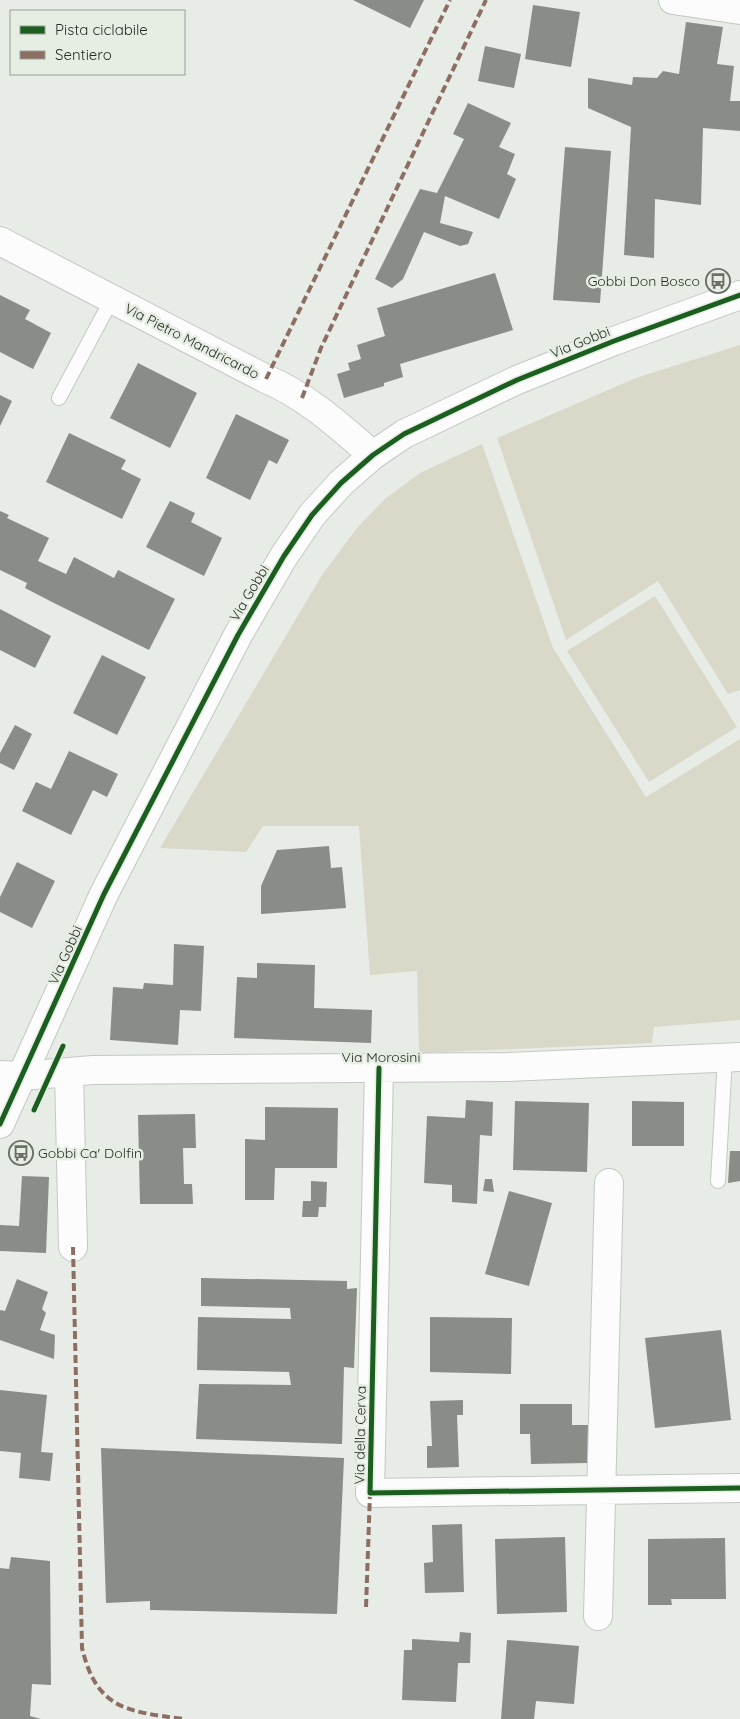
<svg xmlns="http://www.w3.org/2000/svg" width="740" height="1719" font-family="Quicksand,sans-serif">
<rect width="100%" height="100%" fill="#e7ece6"/>
<!-- green -->
<path fill="#dad8c8" d="M 740,345 L 740,690 L 728,694 L 658,581 L 566,640 L 497,438 L 636,378 Z
M 482,444 L 553,648 L 646,797 L 740,739 L 740,1020 L 654,1027 L 652,1043 L 419,1053 L 417,971 L 370,975 L 359,826 L 263,826 L 246,852 L 160,848 L 322,575 L 357,528 L 385,499 L 420,473 Z
M 655,596 L 737,727 L 649,782 L 567,651 Z"/>
<!-- building -->
<path fill="#8a8c87" d="M 353,0 L 424,0 L 410,28 Z
M 533,5 L 580,12 L 571,67 L 525,59 Z
M 686,22 L 723,27 L 717,64 L 734,66 L 730,101 L 740,101 L 740,131 L 703,128 L 701,205 L 655,199 L 654,258 L 624,255 L 631,127 L 588,108 L 588,78 L 632,85 L 633,77 L 657,78 L 663,71 L 679,74 Z
M 485,46 L 521,54 L 514,88 L 478,81 Z
M 468,103 L 511,123 L 499,147 L 515,154 L 507,174 L 516,179 L 499,219 L 445,196 L 440,223 L 473,232 L 468,244 L 460,246 L 424,232 L 403,279 L 392,288 L 375,279 L 420,189 L 437,193 L 464,139 L 453,134 Z
M 565,147 L 611,151 L 600,303 L 553,300 Z
M 495,273 L 513,330 L 400,364 L 403,377 L 384,383 L 384,386 L 344,398 L 337,374 L 350,370 L 348,363 L 361,359 L 357,345 L 385,336 L 377,308 Z
M 0,295 L 30,310 L 25,319 L 51,333 L 33,369 L 0,352 Z
M 138,363 L 197,393 L 170,448 L 110,418 Z
M 0,395 L 12,401 L 0,426 Z
M 236,414 L 289,440 L 277,464 L 269,460 L 250,500 L 206,478 Z
M 69,433 L 126,460 L 121,469 L 141,479 L 122,519 L 46,482 Z
M 170,501 L 195,513 L 191,522 L 222,538 L 204,576 L 146,547 Z
M 0,511 L 9,515 L 7,518 L 49,538 L 38,561 L 66,574 L 74,557 L 114,578 L 118,570 L 175,599 L 149,650 L 52,602 L 25,588 L 27,583 L 0,570 Z
M 0,609 L 51,636 L 35,668 L 0,650 Z
M 102,655 L 146,677 L 117,735 L 73,713 Z
M 15,725 L 32,734 L 14,770 L 0,763 L 0,753 Z
M 69,751 L 118,774 L 107,797 L 93,790 L 71,835 L 22,811 L 36,782 L 51,789 Z
M 329,846 L 331,868 L 342,867 L 346,908 L 261,914 L 261,886 L 277,850 Z
M 17,862 L 55,881 L 32,928 L 0,912 L 0,897 Z
M 174,944 L 204,946 L 201,1011 L 180,1010 L 178,1045 L 110,1040 L 113,987 L 143,989 L 144,983 L 173,985 Z
M 257,963 L 315,965 L 314,1008 L 372,1010 L 371,1043 L 234,1038 L 237,977 L 257,978 Z
M 466,1100 L 493,1102 L 492,1136 L 480,1135 L 477,1204 L 452,1202 L 452,1185 L 424,1183 L 427,1116 L 465,1118 Z
M 515,1101 L 589,1103 L 587,1172 L 513,1170 Z
M 632,1101 L 684,1102 L 684,1146 L 632,1146 Z
M 265,1107 L 338,1108 L 337,1168 L 275,1168 L 274,1200 L 245,1200 L 245,1139 L 265,1140 Z
M 195,1114 L 196,1148 L 183,1148 L 184,1184 L 192,1184 L 193,1204 L 140,1204 L 138,1115 Z
M 730,1151 L 740,1151 L 740,1181 L 728,1183 Z
M 22,1176 L 49,1177 L 46,1253 L 0,1251 L 0,1225 L 19,1226 Z
M 485,1179 L 492,1179 L 494,1192 L 483,1191 Z
M 311,1181 L 327,1182 L 326,1207 L 319,1207 L 318,1217 L 302,1217 L 303,1201 L 311,1201 Z
M 509,1191 L 552,1203 L 529,1286 L 485,1274 Z
M 201,1278 L 347,1281 L 347,1289 L 357,1288 L 354,1368 L 344,1367 L 342,1444 L 196,1439 L 199,1384 L 291,1385 L 289,1372 L 197,1370 L 198,1317 L 291,1319 L 290,1308 L 201,1306 Z
M 17,1279 L 48,1292 L 42,1309 L 46,1313 L 40,1330 L 55,1335 L 54,1359 L 0,1340 L 0,1310 L 5,1311 Z
M 430,1317 L 512,1318 L 511,1374 L 430,1372 Z
M 721,1330 L 731,1420 L 655,1428 L 645,1338 Z
M 0,1390 L 47,1395 L 41,1452 L 53,1453 L 50,1481 L 19,1478 L 21,1453 L 0,1451 Z
M 463,1400 L 463,1415 L 457,1415 L 459,1467 L 427,1468 L 427,1446 L 432,1446 L 430,1401 Z
M 520,1404 L 572,1404 L 572,1425 L 589,1425 L 589,1463 L 531,1464 L 530,1434 L 520,1434 Z
M 101,1448 L 344,1458 L 337,1614 L 150,1610 L 150,1601 L 106,1603 Z
M 462,1524 L 464,1592 L 425,1593 L 424,1563 L 433,1562 L 432,1525 Z
M 565,1537 L 567,1612 L 497,1614 L 495,1539 Z
M 725,1538 L 726,1599 L 671,1599 L 672,1605 L 648,1605 L 648,1539 Z
M 11,1557 L 50,1561 L 51,1685 L 32,1684 L 30,1716 L 41,1719 L 0,1719 L 0,1568 L 9,1569 Z
M 460,1632 L 471,1633 L 470,1663 L 458,1663 L 456,1702 L 402,1700 L 404,1650 L 412,1650 L 412,1639 L 459,1642 Z
M 507,1640 L 579,1646 L 574,1704 L 536,1701 L 534,1719 L 501,1719 Z"/>
<g fill="none" stroke-linecap="round" stroke-linejoin="round">
<defs>
<path id="lane" d="M 59,398 L 112,299
M 718,1181 L 725,1057"/>
<path id="street" d="M 673,0 L 740,10
M 0,241 L 266,379 C 307,396 340,427 373,455
M 379,1068 L 370,1493 L 740,1488
M 69,1072 L 73,1247
M 0,1075 L 22,1076 L 93,1070 L 507,1067 L 740,1057
M 598,1616 L 609,1183"/>
<path id="secondary" d="M 0,1124 L 104,894 L 238,635 L 284,556 L 312,515 L 341,483 L 373,455 L 404,434 L 517,380 L 614,341 L 740,295"/>
</defs>
<!-- lane casing -->
<use href="#lane" stroke="#c4c8c4" stroke-width="16"/>
<!-- street casing -->
<use href="#street" stroke="#c4c8c4" stroke-width="30"/>
<!-- secondary casing -->
<use href="#secondary" stroke="#c4c8c4" stroke-width="30"/>
<!-- lane -->
<use href="#lane" stroke="#fbfcfb" stroke-width="14"/>
<!-- street -->
<use href="#street" stroke="#fbfcfb" stroke-width="28"/>
<!-- secondary -->
<use href="#secondary" stroke="#fbfcfb" stroke-width="28"/>
<!-- quiet -->
<path stroke="#8d6e63" stroke-width="4" stroke-dasharray="8 4" stroke-linecap="butt" d="M 266,379 L 450,0
M 302,398 L 321,348 L 486,0
M 73,1247 L 82,1648 C 97,1710 127,1711 183,1719
M 366,1607 L 370,1493"/>
<defs>
<path id="cycleway" d="M 379,1068 L 370,1493 L 740,1488
M 34,1110 L 63,1046
M 0,1124 L 104,894 L 238,635 L 284,556 L 312,515 L 341,483 L 373,455 L 404,434 L 517,380 L 614,341 L 740,295"/>
</defs>
<!-- cycleway casing -->
<use href="#cycleway" stroke="#e6eee4" stroke-width="8"/>
<!-- cycleway -->
<use href="#cycleway" stroke="#1b5e20" stroke-width="5"/>
</g>
<!-- icons -->
<defs>
<symbol id="bus-ring" viewBox="-11 -11 22 22"><circle r="9.5" fill="#e6eee4" stroke="#6b6f6a" stroke-width="1.5"/><path d="M-5-6H5V4H4V6H2V4H-2V6H-4V4H-5ZM-3.5-4V0h7V-4ZM-3.5 1.2v1.5H-2V1.2ZM2 1.2v1.5H3.5V1.2Z" fill="#6b6f6a"/></symbol>
</defs>
<g fill-rule="evenodd">
<use href="#bus-ring" x="704" y="267" width="28" height="28"/>
<use href="#bus-ring" x="7" y="1139" width="28" height="28"/>
</g>
<g text-anchor="middle" dominant-baseline="central" stroke-width="5" stroke-linejoin="round" paint-order="stroke">
<!-- poi labels -->
<g font-size="14" fill="#282b27" stroke="#e6eee4" text-anchor="end">
<text x="700" y="281">Gobbi Don Bosco</text>
<text x="38" y="1153" text-anchor="start">Gobbi Ca' Dolfin</text>
</g>
<!-- street labels -->
<g font-size="14" fill="#282b27" stroke="#e6eee4">
<text transform="translate(192 341) rotate(27)">Via Pietro Mandricardo</text>
<text transform="translate(580 342) rotate(-22)">Via Gobbi</text>
<text transform="translate(249 593) rotate(-59)">Via Gobbi</text>
<text transform="translate(65 955) rotate(-66)">Via Gobbi</text>
<text x="381" y="1057">Via Morosini</text>
<text transform="translate(360 1435) rotate(-89)">Via della Cerva</text>
</g>
</g>
<!-- legend -->
<rect x="10" y="10" width="175" height="65" fill="#e6eee4" stroke="#9aa098"/>
<rect x="20" y="26" width="25" height="8" fill="#1b5e20" stroke="#9aa098"/>
<text x="55" y="35" font-size="15" fill="#282b27">Pista ciclabile</text>
<rect x="20" y="51" width="25" height="8" fill="#8d6e63" stroke="#9aa098"/>
<text x="55" y="60" font-size="15" fill="#282b27">Sentiero</text>
</svg>
